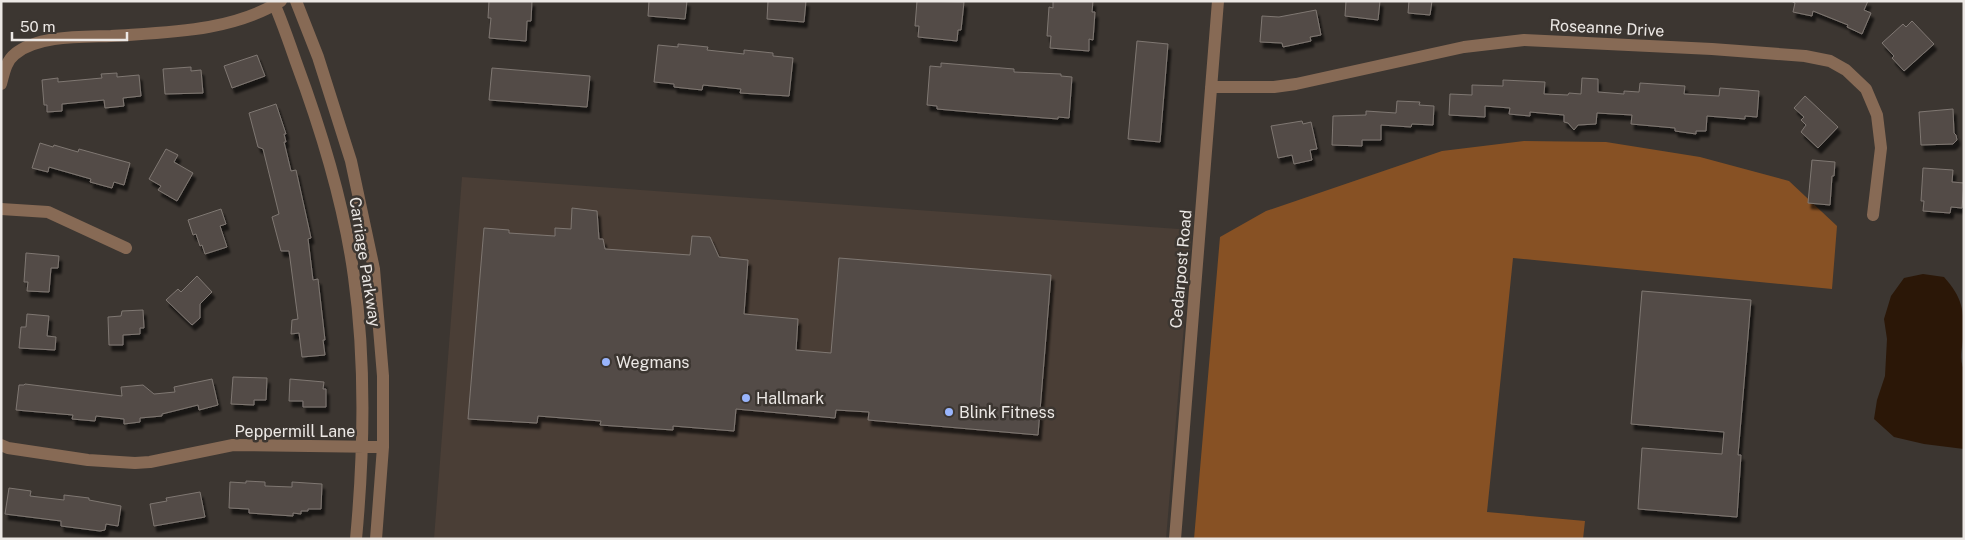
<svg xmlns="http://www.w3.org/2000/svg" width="1965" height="540" font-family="'Public Sans',sans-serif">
<defs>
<filter id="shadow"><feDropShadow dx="3" dy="5.5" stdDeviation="1" flood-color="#0009"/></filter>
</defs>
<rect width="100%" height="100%" fill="#3c3631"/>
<!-- built -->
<path fill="#4a3e36" d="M 462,177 L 1192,230 L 1166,539 L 434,539 Z"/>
<!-- green -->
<path fill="#875124" d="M 1524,141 L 1606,142 L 1700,157 L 1789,181 L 1837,226 L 1832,289 L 1513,258 L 1487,512 L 1585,521 L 1583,539 L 1194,539 L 1220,237 L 1266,211 L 1442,151 Z"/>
<!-- water -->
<path fill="#2b1707" d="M 1923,274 L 1944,277 C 1962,297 1965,311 1963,339 C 1962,350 1959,358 1964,370 L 1964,449 L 1924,444 L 1894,437 L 1874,419 L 1877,400 L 1885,376 L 1887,339 L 1884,319 L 1891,296 L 1904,278 Z"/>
<!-- building -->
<path fill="#534c47" stroke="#7f7772" filter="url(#shadow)" d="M 489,1 L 532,1 L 531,21 L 527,21 L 526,41 L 489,38 L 491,18 L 488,18 Z
M 649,1 L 687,1 L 685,19 L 648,16 Z
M 768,1 L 806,1 L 804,22 L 767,19 Z
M 917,1 L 964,2 L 961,30 L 958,30 L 957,41 L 918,37 L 919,26 L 915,26 Z
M 1053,1 L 1093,1 L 1092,12 L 1095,12 L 1093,40 L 1089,39 L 1089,51 L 1050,48 L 1051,36 L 1047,36 L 1049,7 L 1053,8 Z
M 1346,1 L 1380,1 L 1378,20 L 1345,16 Z
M 1409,1 L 1432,1 L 1430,15 L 1408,13 Z
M 1791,1 L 1868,1 L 1864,10 L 1871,13 L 1862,34 L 1847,27 L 1848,25 L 1813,11 L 1812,16 L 1793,12 L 1795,3 Z
M 1316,10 L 1321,35 L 1310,37 L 1311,41 L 1283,47 L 1282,43 L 1260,42 L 1262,16 L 1279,17 Z
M 1912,21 L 1934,44 L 1904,71 L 1892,58 L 1894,56 L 1882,43 L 1903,24 L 1906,27 Z
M 1137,41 L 1168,44 L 1160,142 L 1128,139 Z
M 678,44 L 708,47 L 707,50 L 744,54 L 744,50 L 773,53 L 773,56 L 793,58 L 789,96 L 740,93 L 741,89 L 703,85 L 702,90 L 674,87 L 674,84 L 654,82 L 658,45 L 678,47 Z
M 257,55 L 265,76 L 232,88 L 224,66 Z
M 941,63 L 1014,69 L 1014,72 L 1061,74 L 1061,76 L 1072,77 L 1069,118 L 1058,117 L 1058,119 L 982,113 L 937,109 L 937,106 L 927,105 L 930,66 L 941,67 Z
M 191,67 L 191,71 L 201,70 L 203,93 L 165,94 L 163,69 Z
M 492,68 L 590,76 L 587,107 L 489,100 Z
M 117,73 L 117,77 L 139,75 L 141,96 L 123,98 L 124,106 L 105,108 L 104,100 L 62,104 L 62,111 L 47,112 L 47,105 L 44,105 L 42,80 L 58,78 L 58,82 L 102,78 L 101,74 Z
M 1582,78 L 1598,79 L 1598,92 L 1624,94 L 1624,91 L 1639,92 L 1640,83 L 1685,86 L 1684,94 L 1719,96 L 1720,88 L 1759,91 L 1757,117 L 1745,116 L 1745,119 L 1707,116 L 1706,131 L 1696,131 L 1696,134 L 1675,131 L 1675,128 L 1631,124 L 1632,115 L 1597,113 L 1596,124 L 1578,125 L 1574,130 L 1568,123 L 1564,122 L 1564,115 L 1530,112 L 1530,116 L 1509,114 L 1510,108 L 1485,106 L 1485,117 L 1449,115 L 1450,94 L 1472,95 L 1472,85 L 1503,86 L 1503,80 L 1545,82 L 1544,94 L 1568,95 L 1569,93 L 1581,94 Z
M 1805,96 L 1838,127 L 1818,148 L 1801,132 L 1806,125 L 1801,120 L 1804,117 L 1794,108 Z
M 1397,101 L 1420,102 L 1419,105 L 1434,106 L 1433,125 L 1412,124 L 1411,127 L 1381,125 L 1381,140 L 1362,140 L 1362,146 L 1332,145 L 1333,116 L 1366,115 L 1366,111 L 1396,113 Z
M 276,104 L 286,134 L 284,134 L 286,142 L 284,142 L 291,171 L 296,170 L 311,238 L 308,239 L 309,247 L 313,280 L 318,279 L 325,340 L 323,340 L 325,355 L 302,357 L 299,333 L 291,334 L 292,320 L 298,319 L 289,251 L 281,251 L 272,217 L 279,214 L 263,149 L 258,147 L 249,113 Z
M 1953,109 L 1954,133 L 1956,135 L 1957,140 L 1953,144 L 1921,145 L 1919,112 Z
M 1302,121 L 1303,124 L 1311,122 L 1317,149 L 1310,150 L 1312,160 L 1294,164 L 1292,155 L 1278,158 L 1271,126 Z
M 40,143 L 53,147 L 54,145 L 78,152 L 79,149 L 130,163 L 124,185 L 114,182 L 112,188 L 90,182 L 91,179 L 49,167 L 48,172 L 32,168 Z
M 166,149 L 178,155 L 174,162 L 193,173 L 177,201 L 158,190 L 161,186 L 149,179 Z
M 1812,160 L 1835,162 L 1834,176 L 1832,176 L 1830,205 L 1808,203 Z
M 1923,168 L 1953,170 L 1952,182 L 1964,183 L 1962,208 L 1951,207 L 1950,213 L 1923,211 L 1924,201 L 1921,201 Z
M 572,208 L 597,211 L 599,239 L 603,239 L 605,249 L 690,255 L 692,236 L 710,237 L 719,257 L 748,260 L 744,314 L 798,319 L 796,350 L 831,353 L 839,258 L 1051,275 L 1038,435 L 868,420 L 869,412 L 836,410 L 835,418 L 736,409 L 734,431 L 673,426 L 673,430 L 600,425 L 601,421 L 538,416 L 537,423 L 468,419 L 484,228 L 509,230 L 509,233 L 555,236 L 555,228 L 571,229 Z
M 221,209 L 226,224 L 220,226 L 227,247 L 205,254 L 202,245 L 200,246 L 196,234 L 193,235 L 188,220 Z
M 26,253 L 59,256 L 58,268 L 51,268 L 49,292 L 27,291 L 28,282 L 24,282 Z
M 197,276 L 212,292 L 200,304 L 200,318 L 192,325 L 166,300 L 178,289 L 181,292 Z
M 1642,291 L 1751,300 L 1738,455 L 1741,455 L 1737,517 L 1638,509 L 1642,448 L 1722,454 L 1724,432 L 1631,424 Z
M 143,310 L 144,328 L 140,328 L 140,334 L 123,335 L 123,345 L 109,345 L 108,317 L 121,316 L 122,311 Z
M 27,314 L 49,316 L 47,336 L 56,337 L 55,350 L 19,348 L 21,327 L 26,327 Z
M 233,377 L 267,378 L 266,400 L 254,400 L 254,405 L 231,404 Z
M 212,379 L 218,405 L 199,410 L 198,405 L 162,414 L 162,416 L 140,418 L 140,422 L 124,424 L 124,419 L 96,416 L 95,421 L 72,419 L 73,415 L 16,410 L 19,385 L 24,385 L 25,384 L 122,396 L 121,387 L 143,385 L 154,394 L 175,392 L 174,387 Z
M 290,379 L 324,382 L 323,389 L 326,389 L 326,407 L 303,407 L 303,401 L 289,401 Z
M 246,481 L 265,482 L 265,486 L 292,487 L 292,482 L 322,484 L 321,509 L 308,509 L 308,511 L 301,511 L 301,514 L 293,513 L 293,516 L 249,513 L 249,509 L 229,508 L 230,482 L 246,483 Z
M 9,488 L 31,491 L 30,496 L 64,500 L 64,495 L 89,498 L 89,500 L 121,506 L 118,526 L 106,524 L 105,530 L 100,531 L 61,526 L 61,521 L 5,514 Z
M 200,492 L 205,517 L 154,526 L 150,504 L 167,501 L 166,498 Z"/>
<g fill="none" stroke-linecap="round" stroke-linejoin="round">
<!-- minor -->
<path stroke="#876a55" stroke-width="12" d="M 273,1 C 282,21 289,42 296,62 C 322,132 344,203 354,277 C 366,363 364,453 356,539
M 296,1 L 318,57 L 351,161 L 374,269 L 383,376 L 383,447 L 376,539
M 1,84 C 4,73 6,61 15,54 C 38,35 83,37 111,36 C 168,32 231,32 281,1
M 1211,87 L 1274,87 L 1296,84 L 1464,47 L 1524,40 L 1712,49 L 1805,56 L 1830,61 L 1846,70 L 1866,89 L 1877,115 L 1881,148 L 1873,215
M 1,209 L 48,212 L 126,248
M 1,445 L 8,448 L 88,460 L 135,463 L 150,462 L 233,445 L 383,447
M 1175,539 L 1218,1"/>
</g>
<!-- markers -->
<g fill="#99b5fd" stroke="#3c3631" stroke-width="2">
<circle cx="606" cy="362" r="5"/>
<circle cx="746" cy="398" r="5"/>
<circle cx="949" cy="412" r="5"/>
</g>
<g text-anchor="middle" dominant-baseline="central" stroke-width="5" stroke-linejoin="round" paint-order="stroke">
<!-- street labels -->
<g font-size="16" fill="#ece8e5" stroke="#3c3631">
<text transform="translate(1607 28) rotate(3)">Roseanne Drive</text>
<text transform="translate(365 262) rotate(81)">Carriage Parkway</text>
<text transform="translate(1181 269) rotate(-85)">Cedarpost Road</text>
<text x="295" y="431">Peppermill Lane</text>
</g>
<!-- poi labels -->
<g font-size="16" fill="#ece8e5" stroke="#3c3631" text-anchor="start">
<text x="616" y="362">Wegmans</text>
<text x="756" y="398">Hallmark</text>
<text x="959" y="412">Blink Fitness</text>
</g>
</g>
<!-- border -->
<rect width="1965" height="540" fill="none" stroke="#ece8e5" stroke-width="5"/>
<!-- scale -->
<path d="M12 32v8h115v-8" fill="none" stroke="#ece8e5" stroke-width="2.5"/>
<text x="20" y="32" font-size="15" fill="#ece8e5" stroke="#3c3631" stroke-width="4" paint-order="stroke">50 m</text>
</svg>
